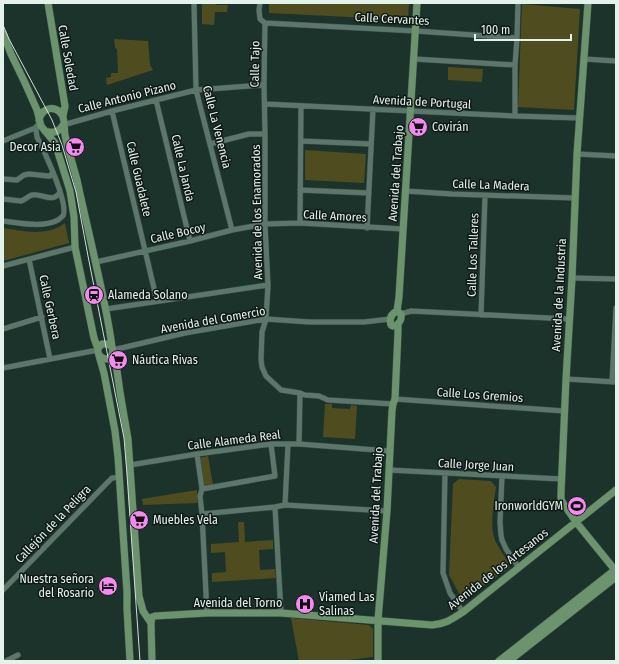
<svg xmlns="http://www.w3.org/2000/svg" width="619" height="664" font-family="'Fira Sans Condensed',sans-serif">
<rect width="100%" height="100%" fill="#1c332b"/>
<!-- green -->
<path fill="#4f4c20" d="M 202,3 L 216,3 L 216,5 L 228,5 L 227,12 L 215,12 L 214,25 L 202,24 Z
M 269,3 L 409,3 L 408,20 L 269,13 Z
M 522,4 L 580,9 L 574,110 L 518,107 Z
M 114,39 L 148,41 L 150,65 L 153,70 L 107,85 L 106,78 L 111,77 L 111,73 L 118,73 L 117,49 L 115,48 Z
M 448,67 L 483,69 L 482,82 L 448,80 Z
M 305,150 L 366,154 L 364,183 L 305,180 Z
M 65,223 L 69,243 L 3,261 L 3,228 C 23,231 47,237 65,223 Z
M 325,404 L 332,404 L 332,408 L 350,409 L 351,405 L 357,406 L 355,439 L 323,437 Z
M 208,456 L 213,485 L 204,486 L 199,458 Z
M 459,479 L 491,481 L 496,487 C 494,503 489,525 495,540 C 499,549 506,557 509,565 L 509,568 L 466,598 L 463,598 L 461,597 L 449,575 L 453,484 Z
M 197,490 L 197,503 L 143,505 L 142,499 Z
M 238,522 L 244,522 L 245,542 L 273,540 L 273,549 L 259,550 L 260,570 L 275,569 L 276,578 L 212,582 L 212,573 L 226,572 L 225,552 L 211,553 L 211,544 L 239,542 Z
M 291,618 L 369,625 L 373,629 L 373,657 L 340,661 L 299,661 Z"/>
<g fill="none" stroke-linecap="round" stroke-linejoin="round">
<defs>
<path id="street" d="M 194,3 L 196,90 L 232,230
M 260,3 L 259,10 L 260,19 L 265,23
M 265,23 L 264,85 L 265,134 L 265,224 L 268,285 L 266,319 L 262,332 L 261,360 L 262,367 L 266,376 L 281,390 L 300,393 L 305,395 L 319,396 L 328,400 L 393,404
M 265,23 L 416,31 L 517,38
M 414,59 L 515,65
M 584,59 L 616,61
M 156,100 L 190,241
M 265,104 L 515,116 L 579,118
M 112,111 L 157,301
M 515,116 L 515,65 L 517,38 L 518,3
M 63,125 L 112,111 L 196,90 L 264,85
M 3,141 L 35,128 L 38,125
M 301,141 L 371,144
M 210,144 L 249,134 L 265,134
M 577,154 L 616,156
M 3,179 L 17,180 L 24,175 L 29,174 L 48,176 L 50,176 L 53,172
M 300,190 L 369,193
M 405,191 L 452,194 L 575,198
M 3,199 L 21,201 C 25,200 28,196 32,195 C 42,193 53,204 60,192
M 3,221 C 18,223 44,228 58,220 C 59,220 62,216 63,216 C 69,203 44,151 37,137 L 36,130 L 37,126
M 300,223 L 301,106
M 367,228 L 373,109
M 29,259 L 50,359
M 96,262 L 190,241 L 232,230 L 265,224 L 300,223 L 403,229
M 3,266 L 75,247
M 572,278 L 616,279
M 106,309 L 268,285
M 401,314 L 411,311 L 569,319
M 481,315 L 485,196
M 3,329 L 42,317
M 113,350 L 185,333 L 266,319 L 309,322 L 364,322 L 390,319
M 3,368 L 98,350
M 566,379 L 616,382
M 612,382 L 616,308
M 395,399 L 564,411
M 299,444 L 300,393
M 197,454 L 202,489 L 200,496 L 202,514 L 207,613
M 130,465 L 197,454 L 271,444 L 299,444 L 389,451
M 389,470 L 561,479
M 445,473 L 443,573 L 450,593 L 463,612
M 502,476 L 500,522 L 501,535 L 502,540 L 506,549 L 519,568
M 202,489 L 275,476 L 271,444
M 285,505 L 288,444
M 275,507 L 281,613
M 202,514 L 275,507 L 285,505 L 387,511
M 3,590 L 105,485 L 112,478 L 120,477
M 6,661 L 18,655"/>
<path id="secondary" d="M 48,3 L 65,106 L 63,116
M 588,3 L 577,154 L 572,278 L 566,379 L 561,493 L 561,499 L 563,503 L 576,522 L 615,570
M 3,33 L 11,54 L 25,83 L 37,110 L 41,126 L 55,143 L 66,178 L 70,191 L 74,217 L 75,247 L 94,338 L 98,349
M 39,120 C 40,116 42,112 46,110 C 52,107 59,109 62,115 C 65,119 64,130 65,135 C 68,150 73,165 77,180 C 82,204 88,228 93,251 C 100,283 108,315 112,347
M 45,131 C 53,134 59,132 63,125
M 397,311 L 399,297 L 417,3
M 395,326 L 393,326 L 391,325 C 389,319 391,314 397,311
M 395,326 C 400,323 402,320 401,314 L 397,311
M 113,352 L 115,357 L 120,392 L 122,404 L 128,439 L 139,596 L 143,611 L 151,623 L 152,661
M 99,355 C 106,363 115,358 112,347 L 108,344 L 102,344 L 98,348 L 98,352 L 104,373 L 115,431 L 118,457 L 127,592 L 127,609 L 130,661
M 151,623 L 152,617 L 155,616 L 207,613 L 281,613 L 432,625 C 446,624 452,619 463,612 L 616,490
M 378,661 L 378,620 L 387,511 L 392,411 L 393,404 L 395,399 L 398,332 L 398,324
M 499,661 L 616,569
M 509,661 L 616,577"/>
</defs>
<!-- street casing -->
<use href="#street" stroke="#3a4f47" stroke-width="6"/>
<!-- secondary casing -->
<use href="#secondary" stroke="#3a4f47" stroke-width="8"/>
<!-- street -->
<use href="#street" stroke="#5d766c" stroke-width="5"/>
<!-- secondary -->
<use href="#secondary" stroke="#6c926e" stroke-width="7"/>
<!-- tram -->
<path stroke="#cfded8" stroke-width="1" d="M 3,25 L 9,39 L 52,120 L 62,145 L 70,172 L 76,192 L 88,256 L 124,438 L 127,474 L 140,661"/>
</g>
<!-- icons -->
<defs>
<symbol id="supermarket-disc" viewBox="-11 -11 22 22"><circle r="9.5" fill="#f489ef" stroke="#0f1915"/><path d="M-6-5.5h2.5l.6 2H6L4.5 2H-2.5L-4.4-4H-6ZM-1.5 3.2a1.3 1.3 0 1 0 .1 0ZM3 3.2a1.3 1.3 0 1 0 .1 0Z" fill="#111"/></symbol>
<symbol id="station-disc" viewBox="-11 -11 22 22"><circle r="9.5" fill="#f489ef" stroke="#0f1915"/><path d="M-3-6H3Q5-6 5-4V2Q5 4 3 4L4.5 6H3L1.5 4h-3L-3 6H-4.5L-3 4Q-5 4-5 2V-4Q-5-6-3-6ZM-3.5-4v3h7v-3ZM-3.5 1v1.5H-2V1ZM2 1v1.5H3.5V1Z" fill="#111"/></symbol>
<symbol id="stadium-disc" viewBox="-11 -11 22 22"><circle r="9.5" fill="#f489ef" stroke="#0f1915"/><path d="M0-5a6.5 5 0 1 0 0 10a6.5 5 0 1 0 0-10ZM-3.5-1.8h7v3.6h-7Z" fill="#111"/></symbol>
<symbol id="hotel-disc" viewBox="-11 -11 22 22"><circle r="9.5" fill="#f489ef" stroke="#0f1915"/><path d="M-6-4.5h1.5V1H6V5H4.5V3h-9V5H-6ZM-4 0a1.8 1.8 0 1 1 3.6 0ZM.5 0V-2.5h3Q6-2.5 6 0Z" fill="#111"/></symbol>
<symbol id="hospital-disc" viewBox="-11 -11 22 22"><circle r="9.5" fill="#f489ef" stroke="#0f1915"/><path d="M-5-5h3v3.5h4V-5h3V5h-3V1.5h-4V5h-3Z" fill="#111"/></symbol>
</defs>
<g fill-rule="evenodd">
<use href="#supermarket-disc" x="407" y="116" width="22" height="22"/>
<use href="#supermarket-disc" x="64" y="136" width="22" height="22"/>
<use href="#station-disc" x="83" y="284" width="22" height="22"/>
<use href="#supermarket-disc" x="107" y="349" width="22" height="22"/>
<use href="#stadium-disc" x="566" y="495" width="22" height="22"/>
<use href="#supermarket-disc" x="128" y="509" width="22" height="22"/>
<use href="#hotel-disc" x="97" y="575" width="22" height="22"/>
<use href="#hospital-disc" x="294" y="593" width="22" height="22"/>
</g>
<g text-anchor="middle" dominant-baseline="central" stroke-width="3" stroke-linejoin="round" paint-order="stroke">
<!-- street labels -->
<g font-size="12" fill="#e4f2ec" stroke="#0f1915">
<text transform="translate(392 19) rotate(3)">Calle Cervantes</text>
<text transform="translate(68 58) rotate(80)">Calle Soledad</text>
<text transform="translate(255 64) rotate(-89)">Calle Tajo</text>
<text transform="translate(127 97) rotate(-14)">Calle Antonio Pizano</text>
<text transform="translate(422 102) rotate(3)">Avenida de Portugal</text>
<text transform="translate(217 127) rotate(76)">Calle La Venencia</text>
<text transform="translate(183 168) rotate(77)">Calle La Janda</text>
<text transform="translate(396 173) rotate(-86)">Avenida del Trabajo</text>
<text transform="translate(139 179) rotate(77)">Calle Guadalete</text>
<text transform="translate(491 185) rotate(2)">Calle La Madera</text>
<text transform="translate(257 212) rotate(-91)">Avenida de los Enamorados</text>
<text transform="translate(335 216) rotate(3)">Calle Amores</text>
<text transform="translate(178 233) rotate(-13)">Calle Bocoy</text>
<text transform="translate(473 255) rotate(-88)">Calle Los Talleres</text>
<text transform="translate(559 295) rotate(-87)">Avenida de la Industria</text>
<text transform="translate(50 307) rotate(78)">Calle Gerbera</text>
<text transform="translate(213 320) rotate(-10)">Avenida del Comercio</text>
<text transform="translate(480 395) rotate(4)">Calle Los Gremios</text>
<text transform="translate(234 440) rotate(-7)">Calle Alameda Real</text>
<text transform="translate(476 465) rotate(3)">Calle Jorge Juan</text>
<text transform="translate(376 495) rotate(-87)">Avenida del Trabajo</text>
<text transform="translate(53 524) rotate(-46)">Callejón de la Peligra</text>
<text transform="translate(498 569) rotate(-38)">Avenida de los Artesanos</text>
<text x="238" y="603">Avenida del Torno</text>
</g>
<!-- poi labels -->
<g font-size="12" fill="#e4f2ec" stroke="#0f1915" text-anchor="start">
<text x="432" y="127">Covirán</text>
<text x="61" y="147" text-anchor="end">Decor Asia</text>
<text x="108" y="295">Alameda Solano</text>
<text x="132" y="360">Náutica Rivas</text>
<text x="563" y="506" text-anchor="end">IronworldGYM</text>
<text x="153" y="520">Muebles Vela</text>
<text x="94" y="579" text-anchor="end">Nuestra señora<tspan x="94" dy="14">del Rosario</tspan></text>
<text x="319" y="597">Viamed Las<tspan x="319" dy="14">Salinas</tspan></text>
</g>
</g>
<!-- border -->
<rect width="619" height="664" fill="none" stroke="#e4f2ec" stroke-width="8"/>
<!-- scale -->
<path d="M475 34v6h96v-6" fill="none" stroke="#e4f2ec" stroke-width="2"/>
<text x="481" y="34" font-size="12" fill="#e4f2ec" stroke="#0f1915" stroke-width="3" paint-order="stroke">100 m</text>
</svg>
